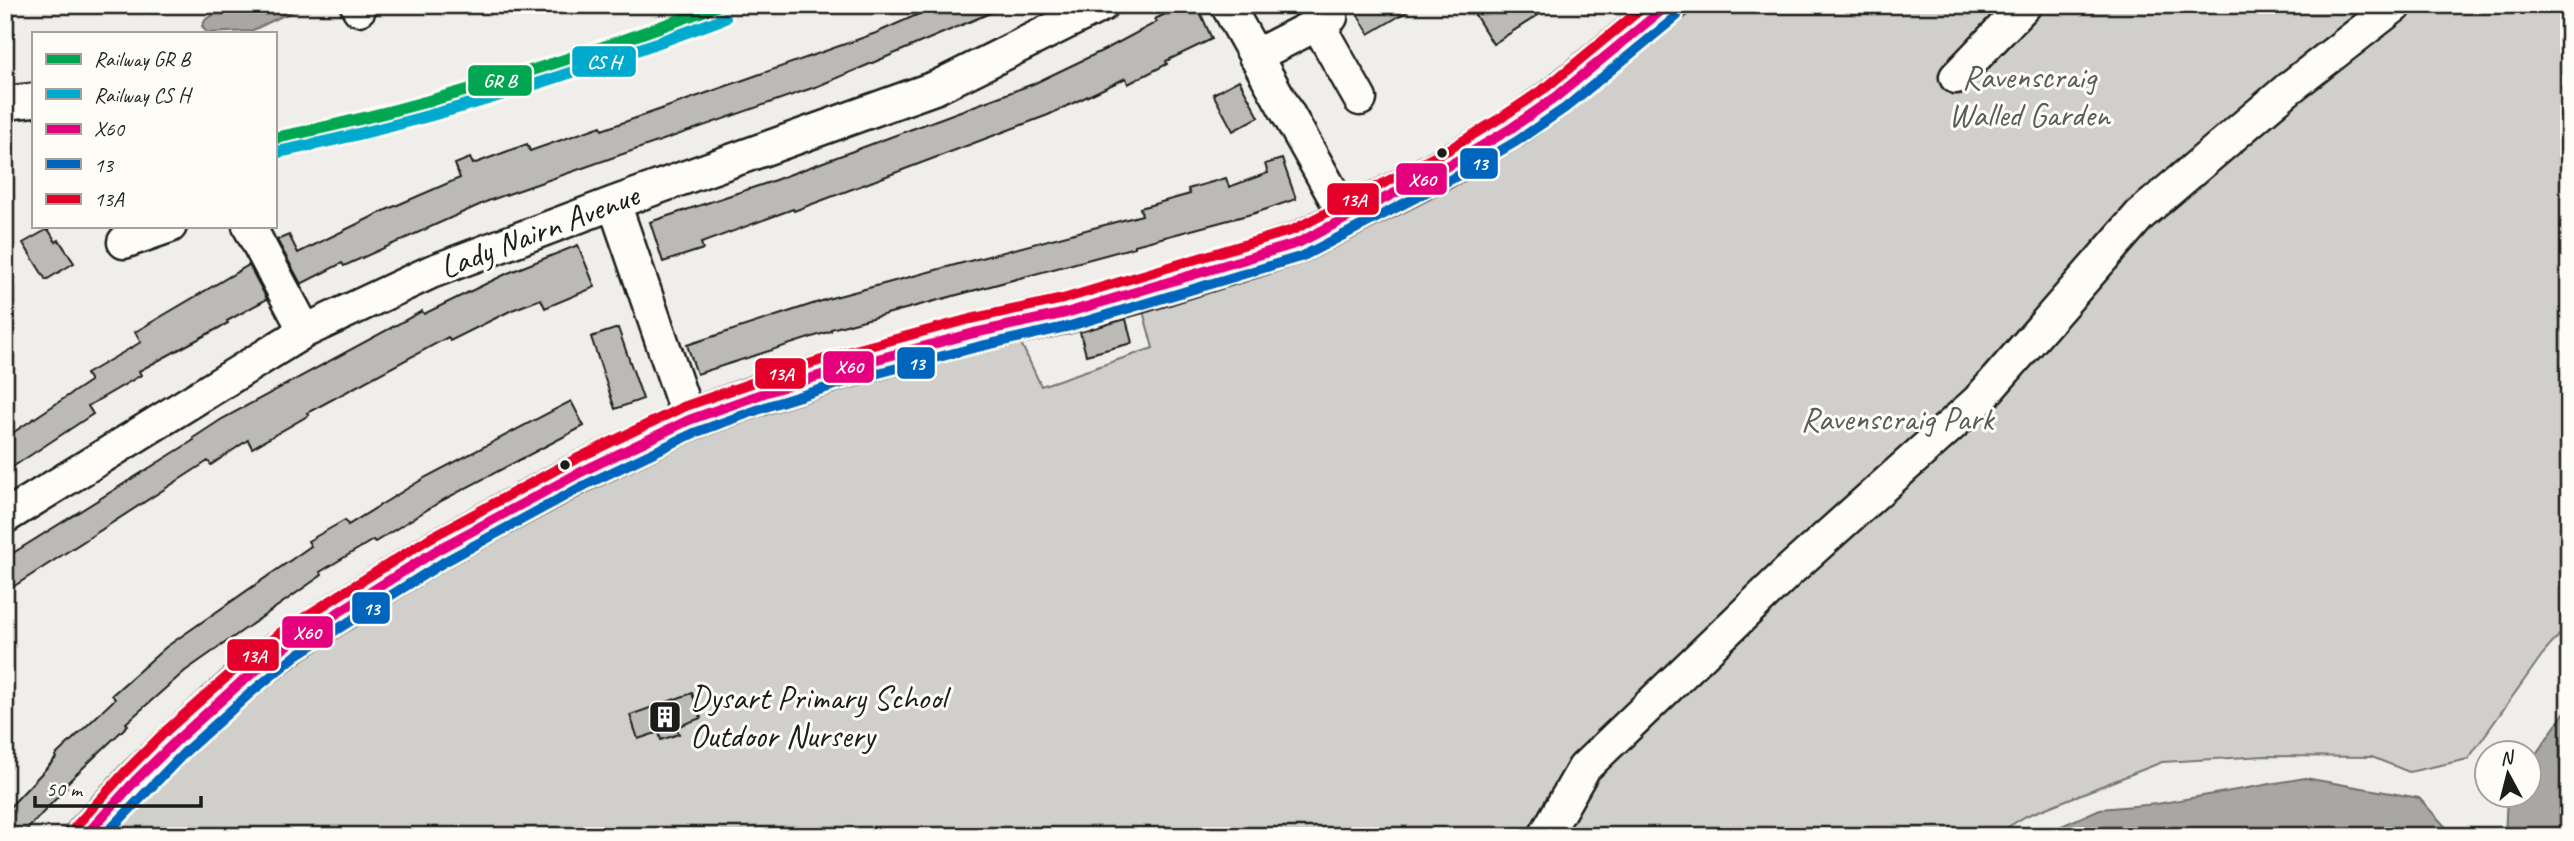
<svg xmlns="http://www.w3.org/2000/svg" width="2574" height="841" font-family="Caveat,sans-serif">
<rect width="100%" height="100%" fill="#f0eeea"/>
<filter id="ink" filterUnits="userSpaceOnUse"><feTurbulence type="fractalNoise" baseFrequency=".0143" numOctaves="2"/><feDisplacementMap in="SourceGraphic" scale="14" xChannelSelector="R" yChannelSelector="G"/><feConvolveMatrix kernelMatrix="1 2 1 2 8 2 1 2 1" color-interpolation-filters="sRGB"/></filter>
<g filter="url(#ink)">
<!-- green -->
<path fill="#d0cfcc" stroke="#767674" stroke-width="2" d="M 1698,5 L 2569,5 L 2569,624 L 2542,655 L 2468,759 L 2409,772 L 2372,757 L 2265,756 L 2162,762 L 2026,816 L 1993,836 L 109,836 L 182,759 L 244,703 L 300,657 L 499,533 L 649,458 L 808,397 L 918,366 L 1020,341 L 1041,386 L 1153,348 L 1143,311 L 1169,305 L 1343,243 L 1448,190 L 1526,138 L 1630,64 Z"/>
<!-- water -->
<path fill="#a8a7a3" stroke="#706f6d" stroke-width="2" d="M 232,5 L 297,5 L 293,11 L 251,31 L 207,33 L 202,26 L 206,19 Z
M 2569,706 L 2569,836 L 2505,836 L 2507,796 L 2528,796 L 2529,764 Z
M 2305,778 L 2419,798 L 2454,836 L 2039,836 L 2100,809 L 2157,804 Z"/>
<!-- building -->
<path fill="#bbbab6" stroke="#1c1c1c" stroke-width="2" d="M 939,5 L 1009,5 L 818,86 L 488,201 L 344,266 L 342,263 L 301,284 L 277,240 L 289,235 L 298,253 L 386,210 L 460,178 L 455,164 L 470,158 L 473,164 L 527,144 L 530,151 L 601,126 L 602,130 L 876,33 Z
M 1184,5 L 1197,5 L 1212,39 L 1166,61 L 1167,64 L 1128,84 L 1126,78 L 1048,115 L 794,211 L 793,209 L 701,243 L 703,249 L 663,262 L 650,222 L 767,183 L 1033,84 L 1110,47 L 1157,22 L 1155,19 Z
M 1352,5 L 1418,5 L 1369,34 Z
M 1469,5 L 1554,5 L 1493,44 Z
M 1239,80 L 1259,117 L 1233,131 L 1213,94 Z
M 1282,159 L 1296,199 L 1255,213 L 1135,245 L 1135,247 L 831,329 L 831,331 L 697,374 L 687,345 L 831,298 L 1142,215 L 1140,208 L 1190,194 L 1188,189 L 1226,178 L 1229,187 L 1268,173 L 1265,164 Z
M 48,229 L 56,242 L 59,240 L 74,263 L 46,280 L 23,243 Z
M 578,245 L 595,287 L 545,308 L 541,299 L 512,310 L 450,341 L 448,337 L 307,413 L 309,415 L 252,448 L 248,440 L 211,465 L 208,461 L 5,592 L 5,558 L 194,440 L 193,438 L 222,419 L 422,311 L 424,314 L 508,273 Z
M 249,265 L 267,299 L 227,321 L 228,323 L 139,371 L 141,375 L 88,406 L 93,414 L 5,472 L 5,438 L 90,381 L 86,374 L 141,342 L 135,332 Z
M 1126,319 L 1132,343 L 1086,355 L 1080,332 Z
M 618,328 L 643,399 L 615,409 L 591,337 Z
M 571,401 L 584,426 L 443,500 L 375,542 L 373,540 L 320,572 L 322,575 L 185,671 L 126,723 L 128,725 L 65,785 L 67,787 L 21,836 L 5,836 L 5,812 L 56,758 L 55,756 L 115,699 L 112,695 L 166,647 L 311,546 L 308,541 L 345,520 L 348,525 L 426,477 Z
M 692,693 L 701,718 L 676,727 L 679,734 L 661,740 L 659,732 L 638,739 L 630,715 Z"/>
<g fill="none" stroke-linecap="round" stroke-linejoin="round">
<defs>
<path id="minor" d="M 357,5 L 359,9
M 1227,5 L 1347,219
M 1317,23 L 1360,99
M 1255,56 L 1331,17 L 1325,5
M 1956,77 L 2025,5
M 5,103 L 33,100
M 614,203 L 689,420
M 249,226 L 305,331
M 124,242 L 170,226
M 5,517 L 305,331 L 431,272 L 614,203 L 937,87 L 1102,5
M 1545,836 L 1584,768 L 1791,569 L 1978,401 L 2140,215 L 2288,89 L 2396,5"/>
<path id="major" d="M 85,836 L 135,781 L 177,740 L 239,684 L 290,643 L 437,550 L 579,473 L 689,420 L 767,392 L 844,368 L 974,333 L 1066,313 L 1144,291 L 1298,243 L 1455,162 L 1510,129 L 1556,97 L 1668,5"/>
</defs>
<!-- minor casing -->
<use href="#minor" stroke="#1c1c1c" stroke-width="37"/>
<!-- major casing -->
<use href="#major" stroke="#1c1c1c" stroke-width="44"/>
<!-- minor -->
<use href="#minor" stroke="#fdfcf7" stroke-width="32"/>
<!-- major -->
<use href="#major" stroke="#fdfcf7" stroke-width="38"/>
<defs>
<path id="bus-1" d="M 85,836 L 135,781 L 177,740 L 239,684 L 290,643 L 437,550 L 579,473 L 689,420 L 767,392 L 844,368 L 974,333 L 1066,313 L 1298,243 L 1455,162 L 1510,129 L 1556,97 L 1668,5"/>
<path id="bus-2" d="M 104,836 L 187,750 L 248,695 L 298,654 L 444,562 L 585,485 L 694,433 L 771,405 L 848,381 L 977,347 L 1070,326 L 1303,256 L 1461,174 L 1517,141 L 1565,108 L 1677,16"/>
<path id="bus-3" d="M 75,827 L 125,772 L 167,730 L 230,674 L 281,632 L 430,538 L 572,461 L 683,407 L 763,379 L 840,354 L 970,319 L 1063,299 L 1293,230 L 1448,150 L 1502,117 L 1548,86 L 1646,5"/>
</defs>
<!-- bus-1 casing -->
<use href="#bus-1" stroke="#fdfcf7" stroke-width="16"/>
<!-- bus-2 casing -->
<use href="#bus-2" stroke="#fdfcf7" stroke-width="16"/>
<!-- bus-3 casing -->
<use href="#bus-3" stroke="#fdfcf7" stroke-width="16"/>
<!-- bus-1 -->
<use href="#bus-1" stroke="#e5007d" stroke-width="10"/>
<!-- bus-2 -->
<use href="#bus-2" stroke="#0065bd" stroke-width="10"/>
<!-- bus-3 -->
<use href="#bus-3" stroke="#e4002b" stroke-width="10"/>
<defs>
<path id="rail-1" d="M 275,138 C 428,107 574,60 719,5"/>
<path id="rail-2" d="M 278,152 C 431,121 578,73 725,18"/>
</defs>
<!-- rail-1 casing -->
<use href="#rail-1" stroke="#fdfcf7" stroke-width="18"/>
<!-- rail-2 casing -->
<use href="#rail-2" stroke="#fdfcf7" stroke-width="18"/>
<!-- rail-1 -->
<use href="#rail-1" stroke="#00a651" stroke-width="12"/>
<!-- rail-2 -->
<use href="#rail-2" stroke="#00a9ce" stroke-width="12"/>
</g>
</g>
<!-- icons -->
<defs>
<symbol id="building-square" viewBox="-11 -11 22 22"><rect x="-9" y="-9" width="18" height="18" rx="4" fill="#1c1c1c" stroke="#fdfcf7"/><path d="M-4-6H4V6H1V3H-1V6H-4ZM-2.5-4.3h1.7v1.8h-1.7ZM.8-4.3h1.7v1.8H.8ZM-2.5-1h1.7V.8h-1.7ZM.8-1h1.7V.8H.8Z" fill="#fff"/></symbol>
</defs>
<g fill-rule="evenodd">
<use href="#building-square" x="646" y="698" width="38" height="38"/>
</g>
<!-- markers -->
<g fill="#1c1c1c" stroke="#fdfcf7" stroke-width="2.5">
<circle cx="1442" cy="153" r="6"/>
<circle cx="565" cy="465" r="6"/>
</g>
<g text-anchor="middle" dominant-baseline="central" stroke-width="6" stroke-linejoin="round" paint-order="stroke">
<!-- park labels -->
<g font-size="33" fill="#5b5b5a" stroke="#fdfcf7">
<text x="2029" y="77">Ravenscraig<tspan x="2029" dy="38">Walled Garden</tspan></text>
<text x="1897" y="419">Ravenscraig Park</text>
</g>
<!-- street labels -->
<g font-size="33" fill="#1c1c1c" stroke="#fdfcf7">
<text transform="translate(539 231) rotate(-21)">Lady Nairn Avenue</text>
</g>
<!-- poi labels -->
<g font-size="33" fill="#1c1c1c" stroke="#fdfcf7" text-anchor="start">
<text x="690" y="698">Dysart Primary School<tspan x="690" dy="38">Outdoor Nursery</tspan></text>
</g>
</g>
<g stroke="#fdfcf7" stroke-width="2.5">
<rect x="571" y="45" width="66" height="33" rx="7" fill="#00a9ce"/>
<rect x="467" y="64" width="66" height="33" rx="7" fill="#00a651"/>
<rect x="1459" y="147" width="40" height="33" rx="7" fill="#0065bd"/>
<rect x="1395" y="162" width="53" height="34" rx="7" fill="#e5007d"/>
<rect x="1326" y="182" width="54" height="34" rx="7" fill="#e4002b"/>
<rect x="896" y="346" width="40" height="34" rx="7" fill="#0065bd"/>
<rect x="822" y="350" width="53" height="34" rx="7" fill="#e5007d"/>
<rect x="754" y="357" width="53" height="33" rx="7" fill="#e4002b"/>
<rect x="351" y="591" width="40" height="34" rx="7" fill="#0065bd"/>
<rect x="281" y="615" width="53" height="34" rx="7" fill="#e5007d"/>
<rect x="226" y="638" width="54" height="34" rx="7" fill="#e4002b"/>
</g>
<g font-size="19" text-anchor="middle" font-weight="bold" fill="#fff">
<text x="604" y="68">CS H</text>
<text x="500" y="87">GR B</text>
<text x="1479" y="170">13</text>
<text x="1422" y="186">X60</text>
<text x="1353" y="206">13A</text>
<text x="916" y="370">13</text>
<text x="849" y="373">X60</text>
<text x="780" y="380">13A</text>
<text x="371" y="615">13</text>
<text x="307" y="639">X60</text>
<text x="253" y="662">13A</text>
</g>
<!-- margin -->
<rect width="2574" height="841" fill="none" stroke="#fdfcf7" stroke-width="28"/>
<rect x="14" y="14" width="2546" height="813" fill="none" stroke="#1c1c1c" stroke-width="2.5" filter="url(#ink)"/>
<!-- legend -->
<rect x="32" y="32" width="245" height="196" fill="#fdfcf7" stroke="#a3a29f" stroke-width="2"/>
<rect x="46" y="54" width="35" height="10" fill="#00a651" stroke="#a3a29f" stroke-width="2"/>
<text x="94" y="66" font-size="21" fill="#1c1c1c">Railway GR B</text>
<rect x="46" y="89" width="35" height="10" fill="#00a9ce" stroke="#a3a29f" stroke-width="2"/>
<text x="94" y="102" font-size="21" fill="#1c1c1c">Railway CS H</text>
<rect x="46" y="124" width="35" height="10" fill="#e5007d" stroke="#a3a29f" stroke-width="2"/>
<text x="94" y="136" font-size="21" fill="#1c1c1c">X60</text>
<rect x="46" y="159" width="35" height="10" fill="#0065bd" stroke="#a3a29f" stroke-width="2"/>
<text x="94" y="172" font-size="21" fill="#1c1c1c">13</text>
<rect x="46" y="194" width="35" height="10" fill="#e4002b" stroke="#a3a29f" stroke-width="2"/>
<text x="94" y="206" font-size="21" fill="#1c1c1c">13A</text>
<!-- north arrow -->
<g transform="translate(2508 774) rotate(353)"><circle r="33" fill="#fdfcf7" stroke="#a3a29f" stroke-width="2"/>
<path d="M0-5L12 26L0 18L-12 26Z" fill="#1c1c1c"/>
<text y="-10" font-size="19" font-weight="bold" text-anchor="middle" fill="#1c1c1c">N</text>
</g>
<!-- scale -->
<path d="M35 796v10h166v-10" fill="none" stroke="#1c1c1c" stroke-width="3.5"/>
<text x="46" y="796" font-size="21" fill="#1c1c1c" stroke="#fdfcf7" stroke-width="5" paint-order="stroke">50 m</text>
</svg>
